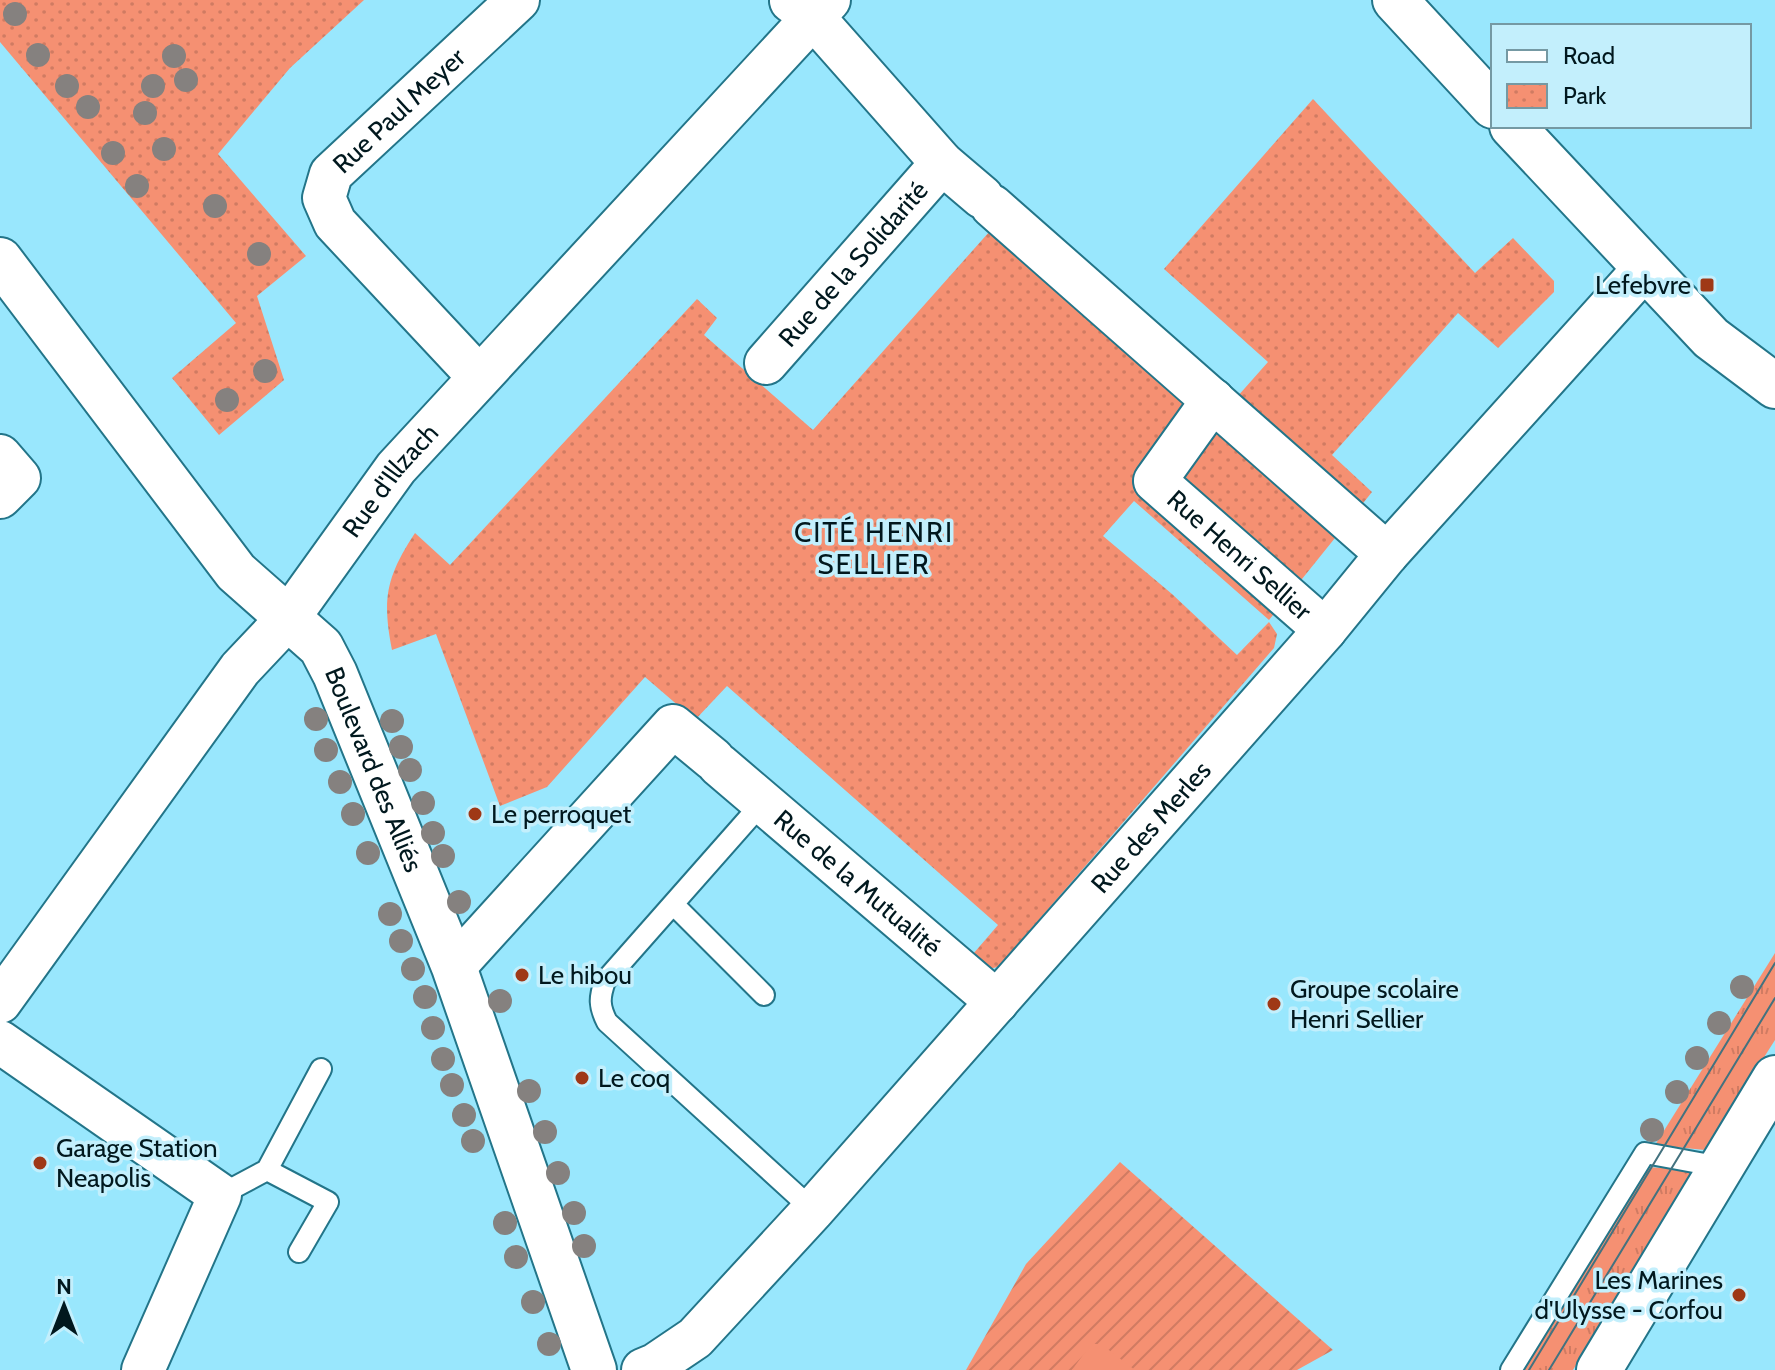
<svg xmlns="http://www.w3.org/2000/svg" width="1775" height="1370" font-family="Cabin,sans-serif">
<defs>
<pattern id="grass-tufts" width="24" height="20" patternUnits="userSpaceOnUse" patternTransform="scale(2)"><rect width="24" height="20" fill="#f59072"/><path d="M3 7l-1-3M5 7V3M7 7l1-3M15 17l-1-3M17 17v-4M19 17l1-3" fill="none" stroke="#d07b62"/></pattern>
<pattern id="park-dots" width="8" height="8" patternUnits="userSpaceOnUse" patternTransform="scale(2)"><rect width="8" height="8" fill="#f59072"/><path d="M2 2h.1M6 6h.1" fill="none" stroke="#d07b62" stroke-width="1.8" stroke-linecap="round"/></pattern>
<pattern id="garden-furrows" width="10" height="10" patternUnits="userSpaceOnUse" patternTransform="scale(2)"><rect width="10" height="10" fill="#f59072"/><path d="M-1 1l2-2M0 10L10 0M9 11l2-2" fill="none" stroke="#d07b62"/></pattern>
</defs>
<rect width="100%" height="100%" fill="#99e7fd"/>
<!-- grass -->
<path fill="url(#grass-tufts)" d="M 1775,953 L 1775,1040 L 1705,1150 L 1655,1145 Z
M 1647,1167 L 1693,1170 L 1573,1370 L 1520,1370 Z"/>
<!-- park -->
<path fill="url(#park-dots)" d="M 0,0 L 364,0 L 290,68 L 218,154 L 306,256 L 257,296 L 284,380 L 219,435 L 172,378 L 236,323 L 0,42 Z
M 1313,99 L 1475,273 L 1513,238 L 1554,281 L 1554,292 L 1498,348 L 1458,313 L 1332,455 L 1372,492 L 1269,620 L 1134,501 L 1103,536 L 1172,594 L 1237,655 L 1269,622 L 1277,634 L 1274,648 L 998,967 L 982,970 L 967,961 L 998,925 L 727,686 L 695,720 L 645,677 L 547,787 L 500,806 L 436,634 L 392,650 C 382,599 386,577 415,533 L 450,565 L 697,299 L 717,318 L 704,335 L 813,430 L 990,231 L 1237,397 L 1268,362 L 1164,269 Z"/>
<!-- garden -->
<path fill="url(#garden-furrows)" d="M 1120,1162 L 1333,1350 L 1297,1370 L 966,1370 L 1026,1264 Z"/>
<!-- pitch -->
<path fill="#f59072" d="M 1091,1344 L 1101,1344 L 1135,1370 L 1072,1370 Z"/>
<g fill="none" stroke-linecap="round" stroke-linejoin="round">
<defs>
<path id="service" d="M 763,802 L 605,981 C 599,998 599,1006 607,1022 L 813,1210
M 673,904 L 764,995
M 267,1170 L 328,1202 L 299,1252
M 220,1195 L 267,1170 L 321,1069
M 1511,1370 L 1645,1153 L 1721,1167"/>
<g id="minor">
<path d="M 791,1 L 813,17 L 942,163 L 982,197"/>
<path d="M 992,206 L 1387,554"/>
<path id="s1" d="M 766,363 L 942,163"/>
<path id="s2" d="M 479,377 L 335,223 L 324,198 L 331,174 L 518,0"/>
<path id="s3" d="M 1213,400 L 1155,481 L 1325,630"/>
<path d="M 0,456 L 19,478 L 0,497"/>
<path id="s4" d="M 719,765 L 997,1002"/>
<path d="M 454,967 L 673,726 L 713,759"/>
<path id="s5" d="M 0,1002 L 240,669 L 289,617 L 396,468 L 829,0"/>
<path d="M 0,1042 L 220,1195 L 143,1370"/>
<path id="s6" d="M 643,1370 L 655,1365 L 695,1338 L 813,1210 L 1325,630 L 1387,554 L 1645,268"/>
</g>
<g id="secondary">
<path d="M 1395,0 L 1493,106"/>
<path d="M 1512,126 L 1711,338 L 1775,386"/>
<path id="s7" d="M 0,260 L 236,572 L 321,647 L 335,674 L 454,967 L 594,1370"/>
</g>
<path id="primary" d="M 1599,1370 L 1775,1078"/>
</defs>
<!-- service casing -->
<use href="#service" stroke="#237589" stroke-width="24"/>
<!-- minor casing -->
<use href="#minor" stroke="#237589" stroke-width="46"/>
<!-- secondary casing -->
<use href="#secondary" stroke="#237589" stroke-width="48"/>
<!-- primary casing -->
<use href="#primary" stroke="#237589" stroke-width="48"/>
<!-- service -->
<use href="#service" stroke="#fff" stroke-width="20"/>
<!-- minor -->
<use href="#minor" stroke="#fff" stroke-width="42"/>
<!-- secondary -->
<use href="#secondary" stroke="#fff" stroke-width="44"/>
<!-- primary -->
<use href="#primary" stroke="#fff" stroke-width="44"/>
<!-- tram -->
<path stroke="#43727f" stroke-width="2" d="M 1529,1370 L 1775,963
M 1549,1370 L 1775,998"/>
</g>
<!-- trees -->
<g fill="#85817f">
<circle cx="15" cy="14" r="12"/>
<circle cx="38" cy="55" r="12"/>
<circle cx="174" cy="56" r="12"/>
<circle cx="186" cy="80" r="12"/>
<circle cx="67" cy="86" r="12"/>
<circle cx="153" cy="86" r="12"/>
<circle cx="88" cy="107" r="12"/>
<circle cx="145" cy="113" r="12"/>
<circle cx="164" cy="149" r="12"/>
<circle cx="113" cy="153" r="12"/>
<circle cx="137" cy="186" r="12"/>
<circle cx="215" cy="206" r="12"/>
<circle cx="259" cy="254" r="12"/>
<circle cx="265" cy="371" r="12"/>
<circle cx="227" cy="400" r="12"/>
<circle cx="316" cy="719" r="12"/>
<circle cx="392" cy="721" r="12"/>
<circle cx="401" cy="747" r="12"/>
<circle cx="326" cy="750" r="12"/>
<circle cx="410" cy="770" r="12"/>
<circle cx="340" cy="782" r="12"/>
<circle cx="423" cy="803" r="12"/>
<circle cx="353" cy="814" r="12"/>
<circle cx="433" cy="833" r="12"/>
<circle cx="368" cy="853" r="12"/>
<circle cx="443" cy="856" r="12"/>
<circle cx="459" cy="902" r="12"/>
<circle cx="390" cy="914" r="12"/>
<circle cx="401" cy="941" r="12"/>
<circle cx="413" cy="969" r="12"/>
<circle cx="1742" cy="987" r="12"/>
<circle cx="425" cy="997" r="12"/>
<circle cx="500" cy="1001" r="12"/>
<circle cx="1719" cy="1023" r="12"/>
<circle cx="433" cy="1028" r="12"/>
<circle cx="1697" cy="1058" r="12"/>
<circle cx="443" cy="1059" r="12"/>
<circle cx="452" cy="1085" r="12"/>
<circle cx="529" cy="1091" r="12"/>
<circle cx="1677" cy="1092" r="12"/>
<circle cx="464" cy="1115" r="12"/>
<circle cx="1652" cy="1130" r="12"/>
<circle cx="545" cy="1132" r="12"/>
<circle cx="473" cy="1141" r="12"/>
<circle cx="558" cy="1173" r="12"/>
<circle cx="574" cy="1213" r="12"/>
<circle cx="505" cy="1223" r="12"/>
<circle cx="584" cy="1246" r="12"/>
<circle cx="516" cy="1257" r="12"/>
<circle cx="533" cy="1302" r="12"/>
<circle cx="549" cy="1344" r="12"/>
</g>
<!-- markers -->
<g fill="#9f3816" stroke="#c3effc" stroke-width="3">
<rect x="1699" y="277" width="16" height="16" rx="4"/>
<circle cx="475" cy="814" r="8"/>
<circle cx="522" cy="975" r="8"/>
<circle cx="1274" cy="1004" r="8"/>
<circle cx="582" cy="1078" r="8"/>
<circle cx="40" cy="1163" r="8"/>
<circle cx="1739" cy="1295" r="8"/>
</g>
<g text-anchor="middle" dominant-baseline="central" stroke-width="7" stroke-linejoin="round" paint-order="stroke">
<!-- street labels -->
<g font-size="26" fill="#01181e" stroke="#c3effc">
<text stroke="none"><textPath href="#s2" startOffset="356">Rue Paul Meyer</textPath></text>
<text stroke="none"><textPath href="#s1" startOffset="132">Rue de la Solidarité</textPath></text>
<text stroke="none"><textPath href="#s5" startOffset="652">Rue d'Illzach</textPath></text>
<text stroke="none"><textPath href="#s3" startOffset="212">Rue Henri Sellier</textPath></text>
<text stroke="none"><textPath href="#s7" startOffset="638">Boulevard des Alliés</textPath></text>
<text stroke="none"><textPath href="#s6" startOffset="746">Rue des Merles</textPath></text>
<text stroke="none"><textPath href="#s4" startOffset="182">Rue de la Mutualité</textPath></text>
</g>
<!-- poi labels -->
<g font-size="26" fill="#01181e" stroke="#c3effc" text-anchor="start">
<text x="1691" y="285" text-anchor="end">Lefebvre</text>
<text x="491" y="814">Le perroquet</text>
<text x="538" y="975">Le hibou</text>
<text x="1290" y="989">Groupe scolaire<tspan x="1290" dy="30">Henri Sellier</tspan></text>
<text x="598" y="1078">Le coq</text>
<text x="56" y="1148">Garage Station<tspan x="56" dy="30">Neapolis</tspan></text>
<text x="1723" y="1280" text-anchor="end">Les Marines<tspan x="1723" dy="30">d'Ulysse - Corfou</tspan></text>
</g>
<!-- neighbourhood labels -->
<g font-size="28" letter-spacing="2" fill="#01181e" stroke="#c3effc">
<text x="874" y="532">CITÉ HENRI<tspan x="874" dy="32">SELLIER</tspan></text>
</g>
</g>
<!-- legend -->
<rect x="1491" y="24" width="260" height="104" fill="#c3effc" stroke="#7599a3" stroke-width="2"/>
<rect x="1507" y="50" width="40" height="12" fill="#ffffff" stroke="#7599a3" stroke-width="2"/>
<text x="1563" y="64" font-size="24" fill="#01181e">Road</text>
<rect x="1507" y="84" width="40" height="24" fill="url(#park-dots)" stroke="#7599a3" stroke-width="2"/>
<text x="1563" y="104" font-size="24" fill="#01181e">Park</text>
<!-- north arrow -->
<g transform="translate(64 1306)" stroke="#c3effc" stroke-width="6" paint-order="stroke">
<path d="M0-6L14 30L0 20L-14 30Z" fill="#01181e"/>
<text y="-12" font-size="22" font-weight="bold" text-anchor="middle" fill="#01181e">N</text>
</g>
</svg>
